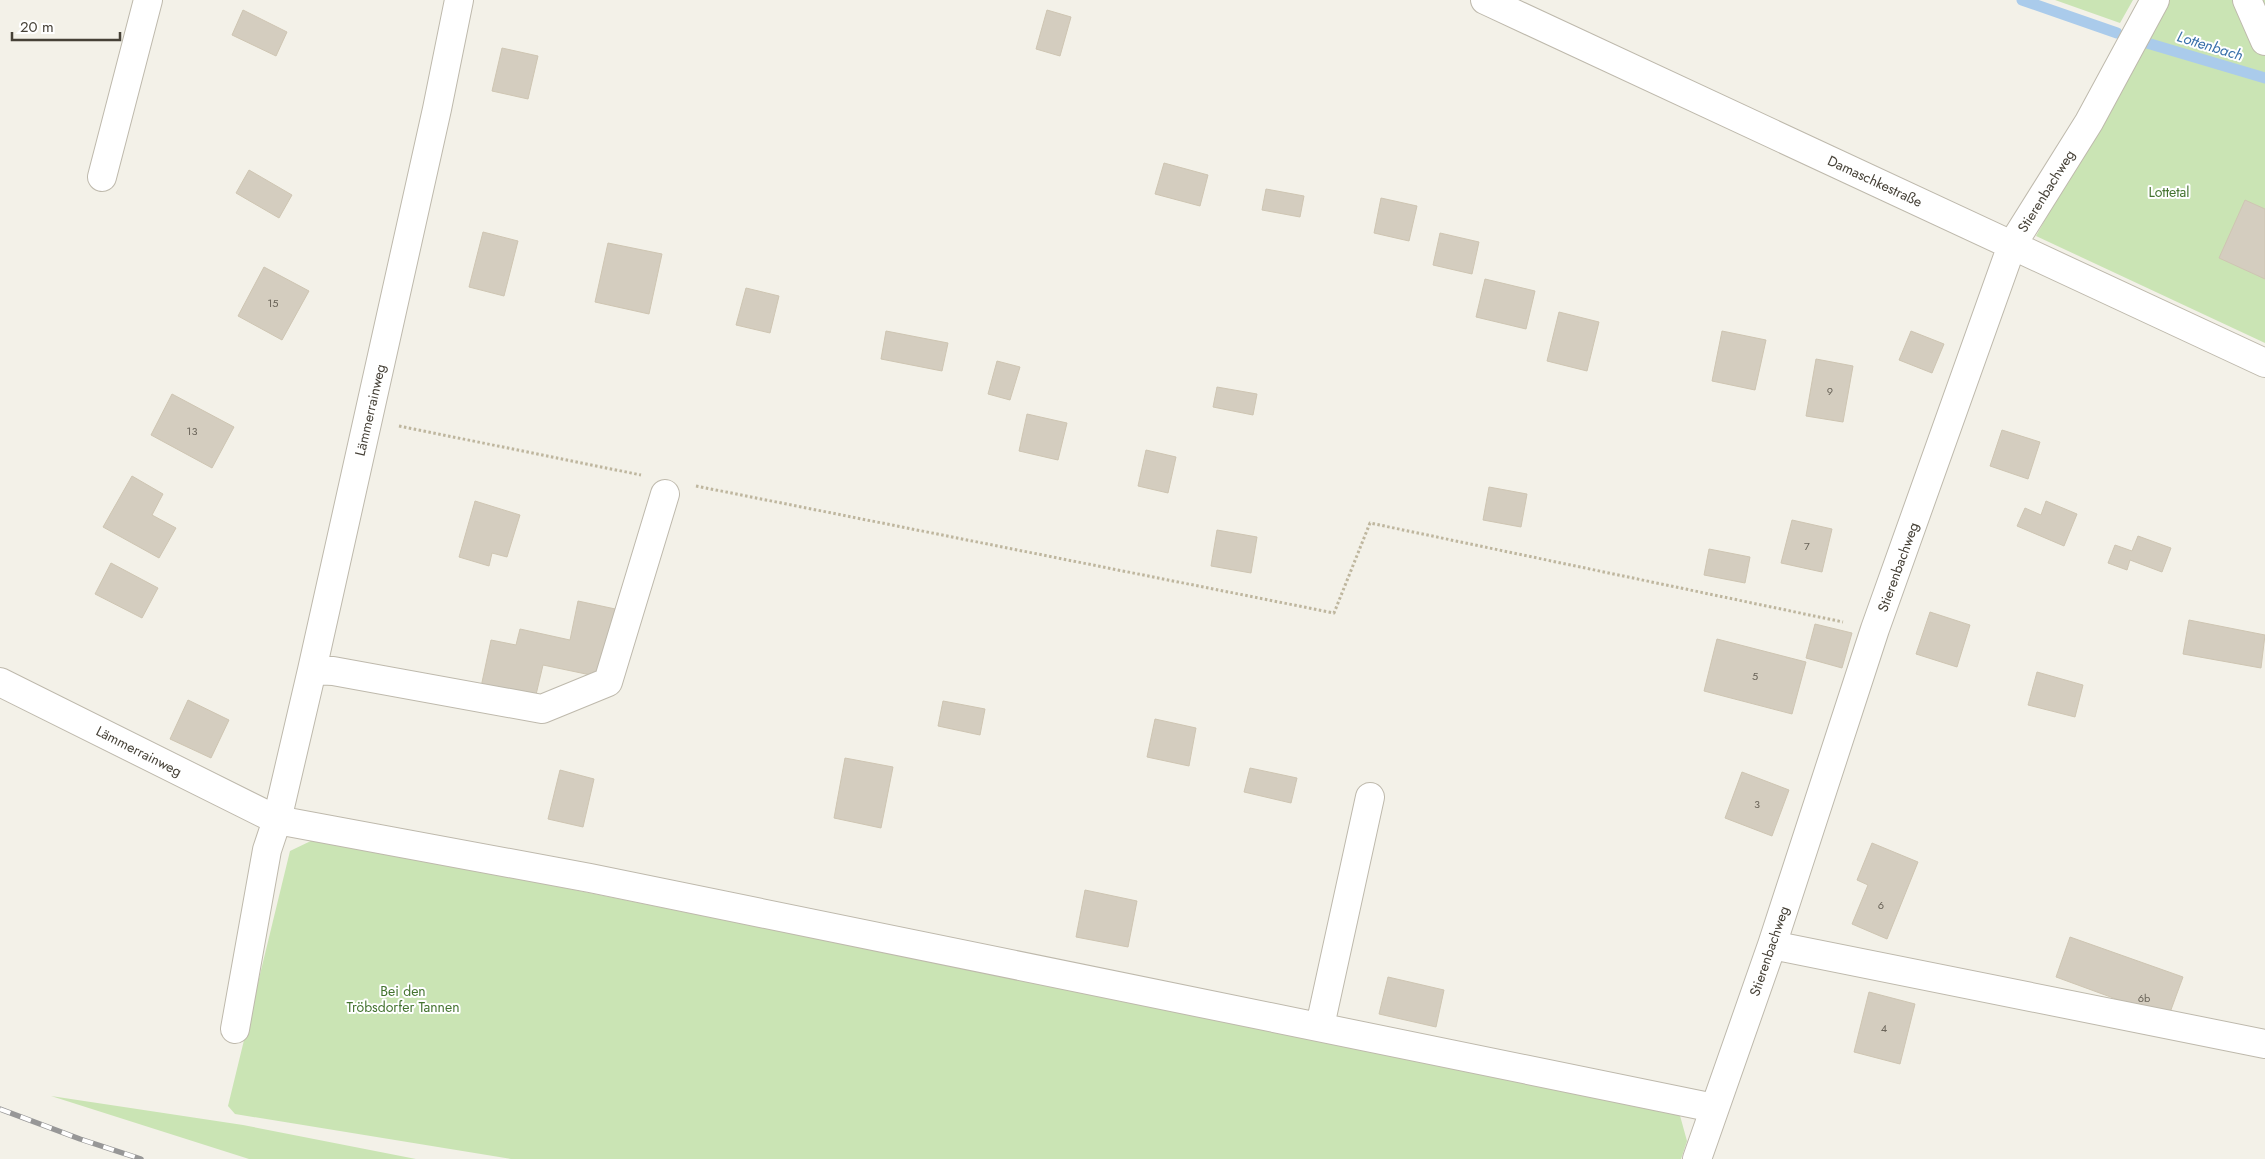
<svg xmlns="http://www.w3.org/2000/svg" width="2265" height="1159" font-family="Jost,sans-serif">
<rect width="100%" height="100%" fill="#f3f1e8"/>
<!-- green -->
<path fill="#cae4b4" d="M 2055,0 L 2133,0 L 2120,23 Z
M 2166,0 L 2265,0 L 2265,343 L 2036,236 Z
M 317,838 L 1679,1112 L 1687,1141 L 1681,1159 L 511,1159 L 235,1114 L 228,1106 L 290,851 Z
M 51,1096 L 243,1125 L 416,1159 L 249,1159 Z"/>
<g fill="none" stroke-linecap="round" stroke-linejoin="round">
<!-- stream -->
<path stroke="#aacbeb" stroke-width="11" d="M 2022,0 L 2117,33
M 2147,43 L 2265,78"/>
</g>
<!-- building -->
<path fill="#d4cdbf" stroke="#cec5b2" d="M 243,10 L 287,32 L 276,56 L 232,35 Z
M 1047,10 L 1071,17 L 1060,56 L 1036,49 Z
M 502,48 L 538,56 L 528,99 L 492,91 Z
M 1164,163 L 1208,175 L 1200,206 L 1155,194 Z
M 249,170 L 292,195 L 279,218 L 236,193 Z
M 1266,189 L 1304,196 L 1300,217 L 1262,210 Z
M 1381,198 L 1417,206 L 1409,241 L 1374,233 Z
M 2245,200 L 2265,209 L 2265,279 L 2219,258 Z
M 483,232 L 518,241 L 504,296 L 469,287 Z
M 1440,233 L 1479,242 L 1472,274 L 1433,265 Z
M 608,243 L 662,254 L 649,314 L 595,302 Z
M 264,267 L 309,291 L 282,340 L 238,316 Z
M 1485,279 L 1535,291 L 1526,329 L 1476,317 Z
M 746,288 L 779,296 L 770,333 L 736,325 Z
M 1559,312 L 1599,322 L 1587,371 L 1547,361 Z
M 886,331 L 948,343 L 942,371 L 881,359 Z
M 1722,331 L 1766,340 L 1755,390 L 1712,381 Z
M 1911,331 L 1944,344 L 1932,373 L 1899,360 Z
M 1816,359 L 1853,366 L 1843,422 L 1806,416 Z
M 997,361 L 1020,367 L 1010,400 L 988,394 Z
M 1217,387 L 1257,394 L 1253,415 L 1213,407 Z
M 172,394 L 234,427 L 212,468 L 151,435 Z
M 1027,414 L 1067,423 L 1058,460 L 1019,451 Z
M 2002,430 L 2040,442 L 2028,479 L 1990,466 Z
M 1146,450 L 1176,457 L 1168,493 L 1138,486 Z
M 132,476 L 163,494 L 152,515 L 176,528 L 159,558 L 103,527 Z
M 1489,487 L 1527,494 L 1521,527 L 1483,520 Z
M 475,501 L 520,515 L 507,557 L 492,553 L 489,566 L 459,557 Z
M 2046,501 L 2077,514 L 2064,546 L 2017,526 L 2025,508 L 2041,515 Z
M 1792,520 L 1832,529 L 1822,572 L 1781,563 Z
M 1217,530 L 1257,537 L 1251,573 L 1211,566 Z
M 2138,536 L 2171,548 L 2162,572 L 2130,560 L 2127,570 L 2108,563 L 2115,545 L 2132,551 Z
M 1709,549 L 1750,557 L 1745,583 L 1704,575 Z
M 111,563 L 158,588 L 142,618 L 95,594 Z
M 578,601 L 620,610 L 605,678 L 543,665 L 535,699 L 481,687 L 491,640 L 516,645 L 520,629 L 570,640 Z
M 1930,612 L 1970,625 L 1957,667 L 1916,654 Z
M 2189,620 L 2265,635 L 2261,668 L 2183,654 Z
M 1815,624 L 1852,633 L 1842,668 L 1806,658 Z
M 1717,639 L 1806,662 L 1792,714 L 1704,691 Z
M 2037,672 L 2083,685 L 2075,717 L 2028,705 Z
M 188,700 L 229,720 L 211,758 L 170,739 Z
M 943,701 L 985,709 L 980,735 L 938,726 Z
M 1155,719 L 1196,728 L 1189,766 L 1147,757 Z
M 845,758 L 893,767 L 881,828 L 834,818 Z
M 1250,768 L 1297,778 L 1291,803 L 1244,792 Z
M 560,770 L 594,779 L 583,827 L 548,819 Z
M 1742,772 L 1789,790 L 1772,836 L 1725,818 Z
M 1872,843 L 1918,862 L 1887,939 L 1852,924 L 1868,885 L 1857,880 Z
M 1085,890 L 1137,901 L 1128,947 L 1076,937 Z
M 2070,937 L 2183,977 L 2168,1018 L 2056,977 Z
M 1388,977 L 1444,990 L 1436,1027 L 1379,1014 Z
M 1869,992 L 1915,1004 L 1900,1064 L 1854,1052 Z"/>
<g fill="none" stroke-linecap="round" stroke-linejoin="round">
<defs>
<path id="minor" d="M 1485,0 L 2265,363
M 2247,0 L 2265,41
M 102,177 L 148,0
M 312,670 L 333,671 L 542,709 L 608,682 L 665,494
M 0,682 L 277,820 L 590,878 L 1714,1108
M 1772,945 L 2265,1044
M 1320,1026 L 1370,797
M 235,1029 L 267,850 L 277,820 L 312,670 L 437,109 L 459,0
M 1697,1159 L 1772,945 L 1875,629 L 2012,245 L 2089,122 L 2155,0"/>
</defs>
<!-- minor casing -->
<use href="#minor" stroke="#beb9ac" stroke-width="30"/>
<!-- path -->
<path stroke="#beb69e" stroke-width="3" stroke-dasharray="2.5 2.5" stroke-linecap="butt" d="M 399,426 L 641,475
M 696,486 L 1334,613 L 1370,523 L 1843,622"/>
<!-- minor -->
<use href="#minor" stroke="#fff" stroke-width="28"/>
<defs>
<path id="rail" d="M 0,1109 L 80,1139 L 141,1159"/>
</defs>
<!-- rail casing -->
<use href="#rail" stroke="#979797" stroke-width="5.5"/>
<!-- rail -->
<use href="#rail" stroke="#fff" stroke-width="4" stroke-dasharray="11" stroke-linecap="butt"/>
</g>
<g text-anchor="middle" dominant-baseline="central" stroke-width="4" stroke-linejoin="round" paint-order="stroke">
<!-- number labels -->
<g font-size="11" fill="#6a6459">
<text x="273" y="303">15</text>
<text x="1830" y="391">9</text>
<text x="192" y="431">13</text>
<text x="1807" y="546">7</text>
<text x="1755" y="676">5</text>
<text x="1757" y="804">3</text>
<text x="1881" y="905">6</text>
<text x="2144" y="998">6b</text>
<text x="1884" y="1028">4</text>
</g>
<!-- street labels -->
<g font-size="14" fill="#464137" stroke="#fff">
<text transform="translate(1875 181) rotate(25)">Damaschkestraße</text>
<text transform="translate(2046 191) rotate(-58)">Stierenbachweg</text>
<text transform="translate(370 410) rotate(-77)">Lämmerrainweg</text>
<text transform="translate(1898 567) rotate(-70)">Stierenbachweg</text>
<text transform="translate(139 751) rotate(27)">Lämmerrainweg</text>
<text transform="translate(1769 951) rotate(-71)">Stierenbachweg</text>
</g>
<!-- park labels -->
<g font-size="14" fill="#43732f" stroke="#fff">
<text x="2169" y="192">Lottetal</text>
<text x="403" y="991">Bei den<tspan x="403" dy="16">Tröbsdorfer Tannen</tspan></text>
</g>
<!-- water labels -->
<g font-size="15" font-style="italic" fill="#3970aa" stroke="#fff">
<text transform="translate(2210 46) rotate(17)">Lottenbach</text>
</g>
</g>
<!-- scale -->
<path d="M12 32v8h108v-8" fill="none" stroke="#464137" stroke-width="2.5"/>
<text x="20" y="32" font-size="15" fill="#464137" stroke="#ffffff" stroke-width="4" paint-order="stroke">20 m</text>
</svg>
